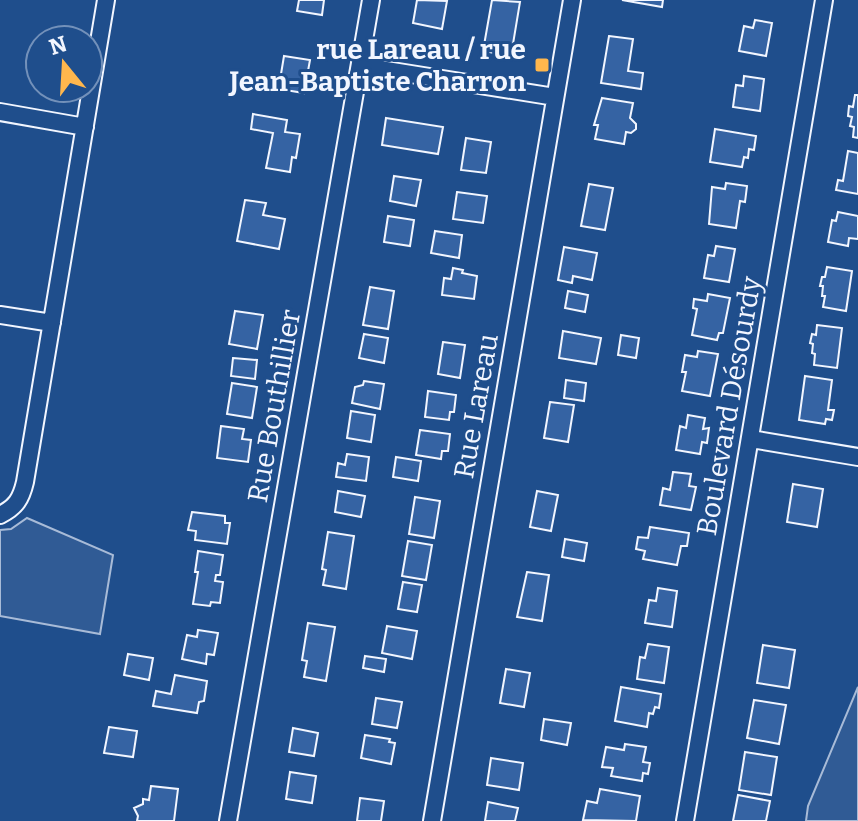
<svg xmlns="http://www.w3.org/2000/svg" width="858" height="821" font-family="Bitter,serif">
<rect width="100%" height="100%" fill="#1f4e8c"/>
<!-- built -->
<path fill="#305b95" stroke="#a8bbd7" stroke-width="2" d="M 27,518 L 113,555 L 100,634 L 0,616 L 0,530 L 11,529 Z
M 858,687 L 858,821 L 806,821 L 808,806 Z"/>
<!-- building -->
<path fill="#3563a3" stroke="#f2f6ff" stroke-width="2" d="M 299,0 L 324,0 L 322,15 L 297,11 Z
M 417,0 L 447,1 L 442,29 L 413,23 Z
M 492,0 L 520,2 L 511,56 L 483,51 Z
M 622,0 L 663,0 L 662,7 Z
M 755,20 L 772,23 L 766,56 L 739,51 L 744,26 L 753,28 Z
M 609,36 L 633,39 L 628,71 L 643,73 L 641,89 L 601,83 Z
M 284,56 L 310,60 L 304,93 L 285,90 L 287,81 L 280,80 Z
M 744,76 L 764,79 L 760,111 L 733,107 L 736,85 L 743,86 Z
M 855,95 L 858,95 L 858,138 L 853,137 L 854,127 L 850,126 L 852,117 L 848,116 L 849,106 L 853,107 Z
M 602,98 L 633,103 L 630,118 L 636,124 L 636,129 L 631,133 L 626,132 L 624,144 L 595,139 L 598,125 L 594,125 Z
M 253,114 L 287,120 L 285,132 L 300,134 L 296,158 L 292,157 L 290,172 L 266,168 L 273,133 L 251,129 Z
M 386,118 L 443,127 L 438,154 L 382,145 Z
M 715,129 L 756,136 L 754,150 L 749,149 L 748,158 L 744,157 L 742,167 L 710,162 Z
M 466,138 L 491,142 L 486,173 L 461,170 Z
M 848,151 L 858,153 L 858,194 L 836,190 L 838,180 L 843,181 Z
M 394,176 L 421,180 L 416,206 L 390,201 Z
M 726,183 L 747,186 L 745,202 L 740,201 L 736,228 L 709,224 L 712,187 L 725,189 Z
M 589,184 L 613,188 L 605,230 L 581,226 Z
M 457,192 L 487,196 L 483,223 L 453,219 Z
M 245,200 L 266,203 L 263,215 L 285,219 L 279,249 L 237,241 Z
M 838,212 L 858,216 L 858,239 L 849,238 L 848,246 L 828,242 L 832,220 L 836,221 Z
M 388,216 L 414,220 L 410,246 L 384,242 Z
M 435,231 L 462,235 L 459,258 L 431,253 Z
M 716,246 L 735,249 L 729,282 L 704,278 L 708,255 L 714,256 Z
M 564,247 L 597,253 L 592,280 L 573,276 L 572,283 L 558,280 Z
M 827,267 L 852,271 L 846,311 L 823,307 L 825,296 L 822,296 L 823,286 L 820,286 L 822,277 L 825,277 Z
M 453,268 L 463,270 L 462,273 L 477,276 L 474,299 L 442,295 L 444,278 L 451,279 Z
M 370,287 L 394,291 L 388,329 L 363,325 Z
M 568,291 L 588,295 L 585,312 L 565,308 Z
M 708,294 L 730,298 L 723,333 L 719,333 L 717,340 L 692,335 L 697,309 L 693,308 L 694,299 L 707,301 Z
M 235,311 L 263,315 L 257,349 L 229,344 Z
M 817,325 L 842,328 L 837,368 L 814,365 L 815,354 L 812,353 L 813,344 L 810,343 L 812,334 L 816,335 Z
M 563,331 L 601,338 L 596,364 L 559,358 Z
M 364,334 L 388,338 L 384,363 L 359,358 Z
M 621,335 L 639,338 L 636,358 L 618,355 Z
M 443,342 L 465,345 L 460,378 L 438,374 Z
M 698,351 L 718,354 L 710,396 L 682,391 L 686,372 L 682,372 L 685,355 L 697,357 Z
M 233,358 L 257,360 L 255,379 L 231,376 Z
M 805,376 L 832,380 L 828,410 L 834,410 L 832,420 L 826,419 L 825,424 L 799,420 Z
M 566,380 L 586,383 L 584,401 L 564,398 Z
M 364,381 L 384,384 L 380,409 L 352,403 L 355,387 L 363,385 Z
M 232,383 L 257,387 L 252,418 L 227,414 Z
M 428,391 L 456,395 L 454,412 L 450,412 L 449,420 L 425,417 Z
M 550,402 L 574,405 L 568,442 L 544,438 Z
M 351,411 L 375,415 L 371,442 L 347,438 Z
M 688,415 L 705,418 L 703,429 L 709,428 L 707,443 L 702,442 L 700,454 L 676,450 L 680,426 L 686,428 Z
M 221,426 L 244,429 L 242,439 L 251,440 L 248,462 L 217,458 Z
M 420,430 L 450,434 L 448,451 L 442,451 L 441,459 L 416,455 Z
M 347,454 L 369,457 L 366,481 L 336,477 L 338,463 L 345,465 Z
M 396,457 L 421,461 L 418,481 L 393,477 Z
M 673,472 L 691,474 L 689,486 L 696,487 L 691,510 L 660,505 L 663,488 L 670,490 Z
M 793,484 L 823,489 L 817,527 L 787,522 Z
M 338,491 L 365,496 L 361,517 L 335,512 Z
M 537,491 L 558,495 L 551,531 L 530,527 Z
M 415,497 L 440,501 L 434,538 L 409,534 Z
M 192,512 L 225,516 L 225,523 L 230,523 L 227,544 L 195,540 L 196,531 L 188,530 Z
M 650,527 L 689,533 L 687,546 L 681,546 L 677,565 L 643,559 L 645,551 L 636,549 L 638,537 L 648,538 Z
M 328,532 L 354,536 L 346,589 L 323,585 L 326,570 L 322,569 Z
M 565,539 L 587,543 L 584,561 L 562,557 Z
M 408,541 L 432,545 L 426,580 L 402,576 Z
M 198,551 L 223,555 L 220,575 L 216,575 L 215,581 L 223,582 L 220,603 L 211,602 L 210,606 L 193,604 L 198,572 L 195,572 Z
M 527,572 L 549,575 L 542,621 L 517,617 Z
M 403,582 L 422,585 L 417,612 L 398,609 Z
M 658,588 L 677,591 L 672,627 L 645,623 L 649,600 L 656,601 Z
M 308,623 L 335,627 L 326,681 L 304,677 L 307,661 L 302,660 Z
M 387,626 L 417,631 L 412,659 L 382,653 Z
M 198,630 L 218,633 L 214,655 L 207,654 L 206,664 L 182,659 L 187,635 L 197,637 Z
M 648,644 L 669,647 L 664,683 L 637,679 L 640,657 L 645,658 Z
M 763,645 L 795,650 L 789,688 L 757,683 Z
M 128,654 L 153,658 L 149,680 L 124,675 Z
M 365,656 L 386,659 L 384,672 L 363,668 Z
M 506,669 L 530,673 L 524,707 L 500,703 Z
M 175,675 L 207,681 L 204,701 L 199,702 L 197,713 L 153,706 L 156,691 L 171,694 Z
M 621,687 L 661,694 L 659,708 L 655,707 L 653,714 L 649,713 L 647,727 L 615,721 Z
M 376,698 L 402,702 L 397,728 L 372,724 Z
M 754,700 L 786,705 L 779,744 L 747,738 Z
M 544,719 L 571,723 L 567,745 L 541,740 Z
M 109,727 L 137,731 L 133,757 L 104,753 Z
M 293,728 L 318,733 L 314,756 L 289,752 Z
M 365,735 L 390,739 L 389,742 L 395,743 L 391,764 L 361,758 Z
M 625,744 L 646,747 L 643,762 L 650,763 L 648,774 L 643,773 L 642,781 L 611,776 L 613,768 L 602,767 L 606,747 L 624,750 Z
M 745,752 L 777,757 L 771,795 L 739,790 Z
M 491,758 L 523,763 L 519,790 L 487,785 Z
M 290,772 L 316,776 L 312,803 L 286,799 Z
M 151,786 L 178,789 L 174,821 L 137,821 L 138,816 L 134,808 L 143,804 L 143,799 L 149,800 Z
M 600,789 L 640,796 L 636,821 L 583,820 L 587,801 L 597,803 Z
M 738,795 L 770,801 L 766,821 L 733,821 Z
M 360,798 L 384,801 L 381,821 L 357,821 Z
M 488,802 L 518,808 L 515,821 L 485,821 Z"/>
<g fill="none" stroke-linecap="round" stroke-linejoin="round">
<defs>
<path id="street" d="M 361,66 L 555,97
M 0,112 L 85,127
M 0,315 L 52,323
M 751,439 L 858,457
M 0,515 C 16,507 21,499 25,482 L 106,0
M 228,821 L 371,0
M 432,821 L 572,0
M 685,821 L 824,0"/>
</defs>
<!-- street casing -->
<use href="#street" stroke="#f2f6ff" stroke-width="20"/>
<!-- street -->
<use href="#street" stroke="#1f4e8c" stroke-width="16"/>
</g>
<!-- markers -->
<rect fill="#ffb74d" stroke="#1f4e8c" stroke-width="3" x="534" y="57" width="16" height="16" rx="4"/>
<g text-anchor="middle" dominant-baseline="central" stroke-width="6" stroke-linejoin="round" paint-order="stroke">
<!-- poi labels -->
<g font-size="28" font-weight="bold" fill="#f2f6ff" stroke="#1f4e8c" text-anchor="end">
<text x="526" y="49">rue Lareau / rue<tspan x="526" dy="32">Jean-Baptiste Charron</tspan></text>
</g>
<!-- street labels -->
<g font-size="28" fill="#f2f6ff" stroke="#1f4e8c">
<text transform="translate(274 406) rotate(-80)">Rue Bouthillier</text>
<text transform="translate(476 406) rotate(-80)">Rue Lareau</text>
<text transform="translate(729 406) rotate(-80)">Boulevard Désourdy</text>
</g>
</g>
<!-- north arrow -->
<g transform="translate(64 64) rotate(342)"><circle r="38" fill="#1f4e8c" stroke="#7391ba" stroke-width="2"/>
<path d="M0-6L14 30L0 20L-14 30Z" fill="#ffb74d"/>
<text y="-12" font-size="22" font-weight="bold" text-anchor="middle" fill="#f2f6ff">N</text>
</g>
</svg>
